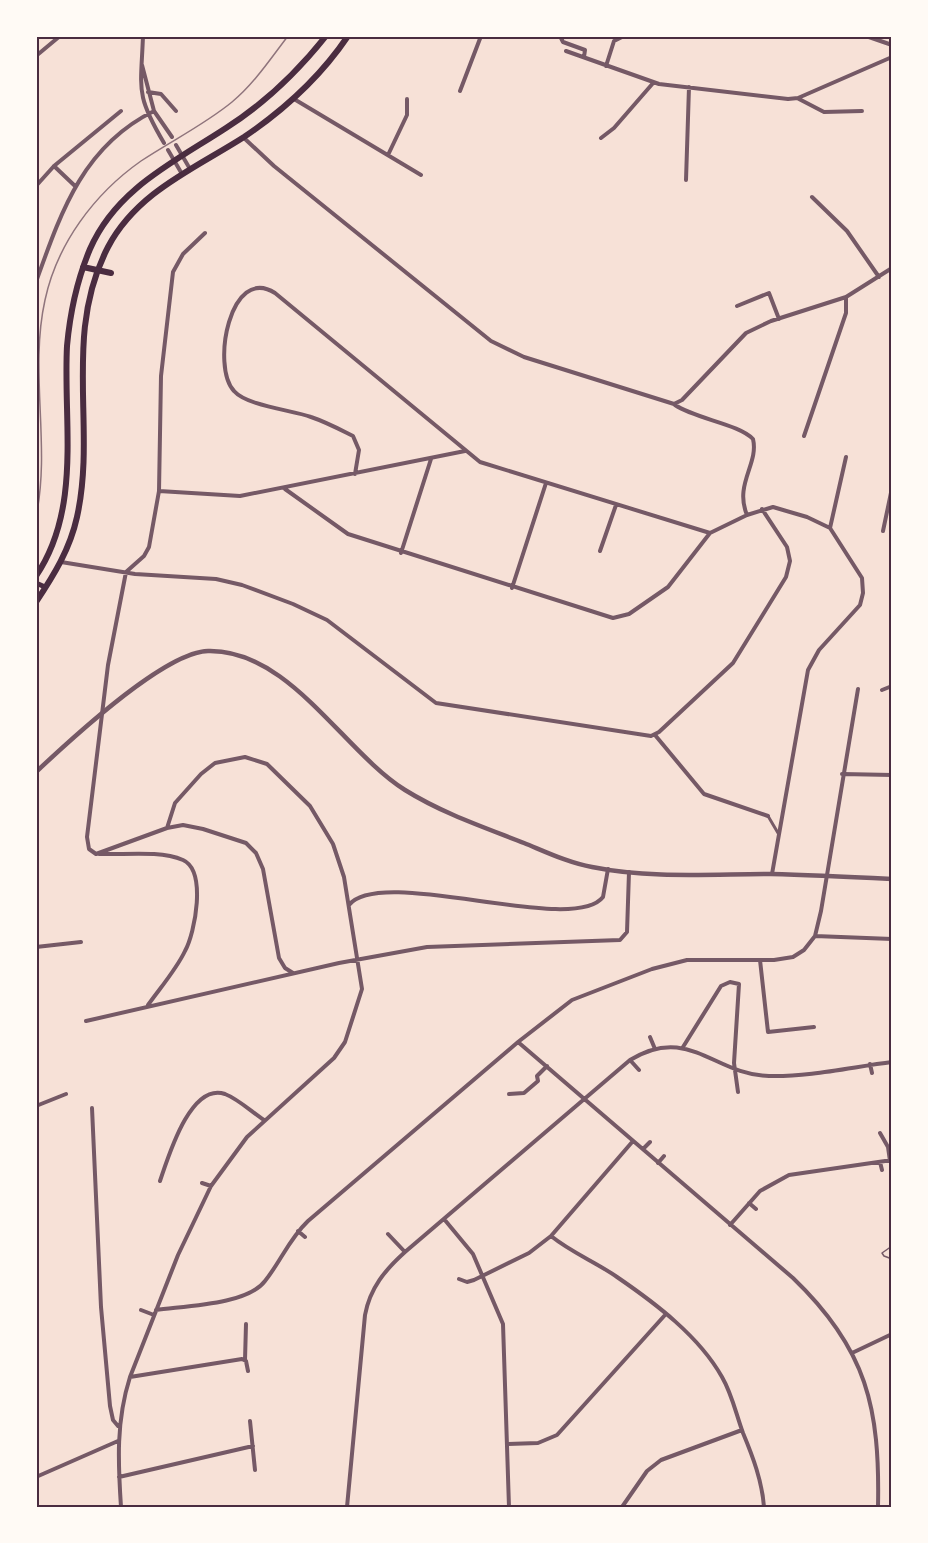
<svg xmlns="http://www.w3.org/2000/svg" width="928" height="1543" font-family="Rubik,sans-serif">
<rect width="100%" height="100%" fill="#f7e1d7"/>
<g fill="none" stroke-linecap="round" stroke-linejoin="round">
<!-- service -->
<path stroke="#755966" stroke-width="1.5" d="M 892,1246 L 882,1253 L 884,1256 L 892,1259"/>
<!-- pedestrian -->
<path stroke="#755966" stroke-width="3" d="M 768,816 L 778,833"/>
<!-- minor -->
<path stroke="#755966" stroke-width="4" d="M 143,36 C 141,90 135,94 164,143
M 560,36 L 563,42 L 585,50 L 584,57
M 866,36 L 892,45
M 566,51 L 659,84 L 788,99 L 798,98 L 892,57
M 36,56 L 60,36
M 142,65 L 154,111 L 172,137
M 606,66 L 614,41 L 624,36
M 460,91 L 481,36
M 148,92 L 161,94 L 176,111
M 294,99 L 421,175
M 799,99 L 824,112 L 862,111
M 244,138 L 274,166 L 491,341 L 524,357 L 674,404 L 682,400 L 746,333 L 771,321 L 846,297 L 892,268
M 601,138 L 614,128 L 654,82
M 176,145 L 190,169
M 168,150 L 182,174
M 388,155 L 407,115 L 407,99
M 54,166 L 75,186
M 686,180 L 689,87
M 36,186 L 54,166 L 121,111
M 812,197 L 847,231 L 879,277
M 36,282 C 61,212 83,146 154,111
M 737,306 L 769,293 L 779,319
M 675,405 C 696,419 739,424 753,439 C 759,464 734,484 747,515
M 804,436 L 846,313 L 846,297
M 355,474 L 359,450 L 353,436 C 339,429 326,422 311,417 C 292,410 247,406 234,391 C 211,367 230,264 275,293 L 480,462 L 710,533
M 285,489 L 348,534 L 613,618 L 629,614 L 668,587 L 710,533 L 747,515 L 773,507 L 807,517 L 830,528 L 862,578 L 863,593 L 860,605 L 819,650 L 808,670 L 772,874
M 159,491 L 240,496 L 465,451
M 830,528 L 846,457
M 883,531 L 892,488
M 600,551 L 616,505
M 401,553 L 431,459
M 61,562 L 135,574 L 216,579 L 242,585 L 293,604 L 327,620 L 436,703 L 651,736 L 659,732 L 733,663 L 786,577 L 790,561 L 787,547 L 762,509
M 126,572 L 108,665 L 87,837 L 89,849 L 96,854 L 167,828 L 183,825 L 203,829 L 246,843 L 256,853 L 263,869 L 279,958 L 285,968 L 293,973
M 126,572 L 144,556 L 149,547 L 159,491 L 161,376 L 173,272 L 183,254 L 205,233
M 512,588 L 546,483
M 882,690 L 892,686
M 655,735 L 704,794 L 768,816
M 842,774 L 892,775
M 99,854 C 125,855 159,850 183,860 C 207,871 195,933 185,951 C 176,970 160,988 148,1005
M 349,905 C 381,865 573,936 603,897 L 608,869
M 815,936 L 892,939
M 36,947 L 81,942
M 760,960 L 768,1032 L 814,1027
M 86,1021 L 339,963 L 427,947 L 620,940 L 627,932 L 629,872
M 650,1037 L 655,1049
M 518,1042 L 793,1278 C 867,1349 880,1408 878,1507
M 683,1047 L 721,986 L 730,982 L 739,984 L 734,1063 L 738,1092
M 630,1060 L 639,1070
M 870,1064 L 872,1073
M 509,1094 L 524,1093 L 538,1081 L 537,1076 L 547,1066
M 36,1106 L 66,1094
M 92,1108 L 101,1307 L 110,1406 L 113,1420 L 118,1426
M 880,1133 L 888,1147 L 890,1161
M 643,1149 L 650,1142
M 880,1162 L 882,1170
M 658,1163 L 664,1156
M 160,1181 C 168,1158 190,1082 225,1094 C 238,1099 252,1112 264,1120
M 202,1183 L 211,1186
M 749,1203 L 756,1209
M 444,1219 L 473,1254 L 503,1324 L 509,1507
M 730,1225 L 760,1191 L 789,1175 L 892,1160
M 298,1231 L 305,1237
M 388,1234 L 405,1252
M 551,1236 C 572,1253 596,1262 617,1277 C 655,1303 699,1336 722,1377 C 732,1394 736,1414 743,1433 C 753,1457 762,1481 764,1507
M 459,1279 L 467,1282 L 474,1280 L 529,1253 L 551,1236 L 633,1141
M 141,1310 L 154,1315
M 156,1310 C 184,1306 247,1305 265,1281 C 281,1261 289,1239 308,1221 L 518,1042 L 572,1000 L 652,969 L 687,960 L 774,960 L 793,957 L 804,950 L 815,936 L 821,911 L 858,689
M 852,1353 L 892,1334
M 245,1360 L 246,1324
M 130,1377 L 242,1359 L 246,1361 L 248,1371
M 250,1421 L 255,1470
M 507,1444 L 538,1443 L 557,1435 L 665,1315
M 36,1477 L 118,1441
M 119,1477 L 253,1446
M 121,1507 C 118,1462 116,1421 130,1377 L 178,1255 L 211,1186 L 247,1137 L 334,1058 L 345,1042 L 362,989 L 344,877 L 333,844 L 310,806 L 267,764 L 245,757 L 215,763 L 201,774 L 175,803 L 167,828
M 347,1507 L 365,1315 C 370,1288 385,1270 405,1252 L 630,1060 C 689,1024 714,1075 769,1076 C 809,1077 852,1067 892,1062
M 622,1507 L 647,1471 L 661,1460 L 742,1430"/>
<!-- tertiary -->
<path stroke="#755966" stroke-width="4.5" d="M 36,772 C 69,741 164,652 208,651 C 289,649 343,751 405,790 C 442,813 483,827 524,843 C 546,852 569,863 592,867 C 651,879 712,874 771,874 C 811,875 852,877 892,879"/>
<!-- secondary -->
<path stroke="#4a2c40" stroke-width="5" d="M 36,583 L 45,587"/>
<!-- primary -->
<path stroke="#4a2c40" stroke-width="6" d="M 83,267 L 111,273
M 36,576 C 82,508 63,422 67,346 C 70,313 77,280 90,249 C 116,189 174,162 226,128 C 264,104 298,71 326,36
M 36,602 C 54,575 70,549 77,517 C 97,427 62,336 108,247 C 137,192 194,169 244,137 C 284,110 321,76 348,36"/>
<!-- rail -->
<path stroke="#8f747c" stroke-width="1.5" d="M 36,517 C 51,446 29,372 45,300 C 57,244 94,194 141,161 C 171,141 204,125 232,102 C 254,84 271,58 288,36"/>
</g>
<!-- border -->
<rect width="928" height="1543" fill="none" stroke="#fffaf5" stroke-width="75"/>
<rect x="38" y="38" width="852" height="1468" fill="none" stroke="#4a2c40" stroke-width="2"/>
</svg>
